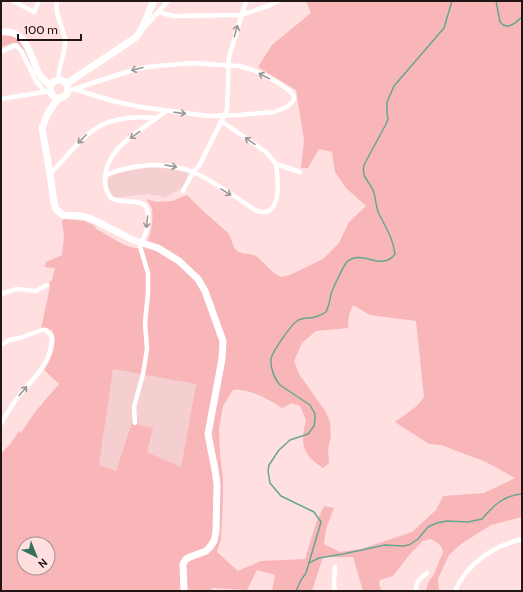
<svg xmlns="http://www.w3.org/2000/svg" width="523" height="592" font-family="Cabin,sans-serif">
<rect width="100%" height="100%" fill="#ffdfdf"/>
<!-- built -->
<g fill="#f5cecf">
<polygon points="150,167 171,169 188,173 189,176 182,188 165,198 161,196 147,194 116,198 112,195 108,187 108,180 110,177 115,174"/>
<polygon points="113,369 196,383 181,467 147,452 139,425 132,422 116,471 98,465"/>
</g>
<!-- green -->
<g fill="#f9b6b9" fill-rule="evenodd">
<path d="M306 1H522V517L491 525 461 544 449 555 438 579 439 591H426L428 583 434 574 443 552C442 544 436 542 430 539L423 541 411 553 393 576 380 580 379 583 381 591H363L353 557H323L312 591H272L275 575 257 570 247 590 212 588 211 591H1V454L11 443 19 431 21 433 35 412 59 384 44 370C51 359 59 344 52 330L41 328 50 287 49 282 52 280 55 268 45 267 46 262 62 255 64 236 62 221 64 219 85 221 95 226 96 229C109 235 121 246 135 248 151 250 154 219 152 209 151 205 148 202 146 199L157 202 172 201 187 195 201 209 228 233C232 238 232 246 236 250 241 255 248 253 254 255 262 259 270 272 281 277L290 275 323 259 339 243 349 222 366 206 346 188 335 172 332 152 319 149 308 168H301L304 140 296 90 258 67 272 45 311 13ZM353 305 370 315 416 321 424 397 417 406 395 422 429 444 441 445 462 453 486 462 515 478 484 493 443 496 436 510 412 532 361 549 340 552 324 544 326 529 334 508 324 506 316 523 305 559 261 561 238 571 217 552 221 539 223 499V479L220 454 219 429 223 406 233 390C249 388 268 399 282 408L292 403 300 406 306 420C300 443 302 455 323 468L329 463 328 449 331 436 330 422 326 412 299 374 294 361 302 343 316 331 348 328 349 315ZM113 369 196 384 181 467 147 452 153 428 139 425 137 420 132 422 116 471 99 465ZM24 544H48V568H24Z"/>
<polygon points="10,29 18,32 42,73 37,79 24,50 18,44 13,43 1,47 1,30"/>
</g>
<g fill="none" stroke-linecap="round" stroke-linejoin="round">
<!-- stream -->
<g stroke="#64a791" stroke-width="1.5">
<path d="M496 1 500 22C508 31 515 23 522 17"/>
<path d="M309 563 319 558 343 554 385 545 403 546 409 545 418 539 428 527 437 523 447 521 468 522 482 519C493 506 504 495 522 494"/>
<path d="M296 591 301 580 306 573 321 522 314 512 281 496 270 483 268 471 269 465 279 450 290 440 308 434 314 426 315 421V414L310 405 280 385C275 380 270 367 271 359 272 352 291 325 297 321 303 317 309 319 315 317 319 316 323 314 326 312 329 306 330 300 331 294 333 288 343 267 346 263 361 247 381 273 395 254 393 238 386 228 379 214 376 208 376 200 374 193 371 182 361 179 364 165L386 124 388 119 387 113V102L394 86 444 28 452 1"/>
</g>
<!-- street -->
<g stroke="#fff" stroke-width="4.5">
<polyline points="13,1 34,12 39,1"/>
<path d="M57 1C54 15 64 27 65 40 66 54 57 67 59 80"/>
<polyline points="158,12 173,16 241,15 268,6 278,1"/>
<polyline points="143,29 168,1"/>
<polyline points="1,52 16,45 22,52 36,81 45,92"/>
<polyline points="69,90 74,89 113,101 141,107 208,116 239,115 274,112 287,107 291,103 294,99 294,96 290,91 277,82 253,70 239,66 191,63 147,67 133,70 74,89"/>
<polyline points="1,99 50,91"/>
<polyline points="221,121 266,152 276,164 300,172"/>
<path d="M50 174C88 134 96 113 157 118"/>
<path d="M105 175C133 164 165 161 193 172 214 181 238 199 257 211 283 219 278 178 276 164"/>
<polyline points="183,191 193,172 199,166 227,110 229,57 246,1"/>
<polyline points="1,294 17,289 36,291 47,285"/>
<path d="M1 345 9 340 20 338 42 330H46L52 337C51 366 34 376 18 397 11 406 6 415 1 424"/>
<path d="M135 423 134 407 143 374 147 349 145 323 148 293V273L139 243C145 239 147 230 148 223 151 191 127 207 111 198 107 193 105 187 105 181 104 147 143 130 166 111"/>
<polyline points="335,567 334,584 335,591"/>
<path d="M416 591C416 581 419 579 427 573"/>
<path d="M455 591C467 563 494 546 522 539"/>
</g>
<!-- secondary -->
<g stroke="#fff" stroke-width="7">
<path d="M1 32C27 29 29 54 38 72 41 78 45 82 51 85"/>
<circle cx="59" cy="89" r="9"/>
<path d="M66 84 135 38C145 28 147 13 154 1"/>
<polyline points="58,98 47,115 42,128 50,174 54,203 56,209 63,215 82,216 92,219 133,240 158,248 179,261 198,279 205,291 223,341 222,359 208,434 215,470 217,484 216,532 214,541 210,547 206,551 190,557 186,559 183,564 184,591"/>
</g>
</g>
<!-- one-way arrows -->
<defs><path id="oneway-shaft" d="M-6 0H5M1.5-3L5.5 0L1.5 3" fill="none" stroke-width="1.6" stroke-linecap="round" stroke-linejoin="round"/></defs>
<g stroke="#9c9696">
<use href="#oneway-shaft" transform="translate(236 31) rotate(-74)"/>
<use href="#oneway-shaft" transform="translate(137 69) rotate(166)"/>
<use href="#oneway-shaft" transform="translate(264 76) rotate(-153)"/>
<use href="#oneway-shaft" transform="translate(180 113) rotate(7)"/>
<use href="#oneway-shaft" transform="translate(135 135) rotate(144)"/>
<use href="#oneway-shaft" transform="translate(82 139) rotate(134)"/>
<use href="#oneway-shaft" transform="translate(250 141) rotate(-145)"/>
<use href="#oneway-shaft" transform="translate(171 166) rotate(10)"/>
<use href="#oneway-shaft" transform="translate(226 192) rotate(32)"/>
<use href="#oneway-shaft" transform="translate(147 222) rotate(96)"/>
<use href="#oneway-shaft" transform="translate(23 391) rotate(-50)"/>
</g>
<!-- border -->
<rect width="523" height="592" fill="none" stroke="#221515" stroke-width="4"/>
<!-- north arrow -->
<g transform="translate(36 556) rotate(137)"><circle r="19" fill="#ffdfdf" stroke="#a78e8e"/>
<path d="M0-3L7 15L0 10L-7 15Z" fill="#32715e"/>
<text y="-6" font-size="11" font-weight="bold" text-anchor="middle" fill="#221515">N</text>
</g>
<!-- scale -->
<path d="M18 34v6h63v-6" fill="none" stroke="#221515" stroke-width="2"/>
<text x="24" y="34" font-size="12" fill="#221515" stroke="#ffdfdf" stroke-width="3" paint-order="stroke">100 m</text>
</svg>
